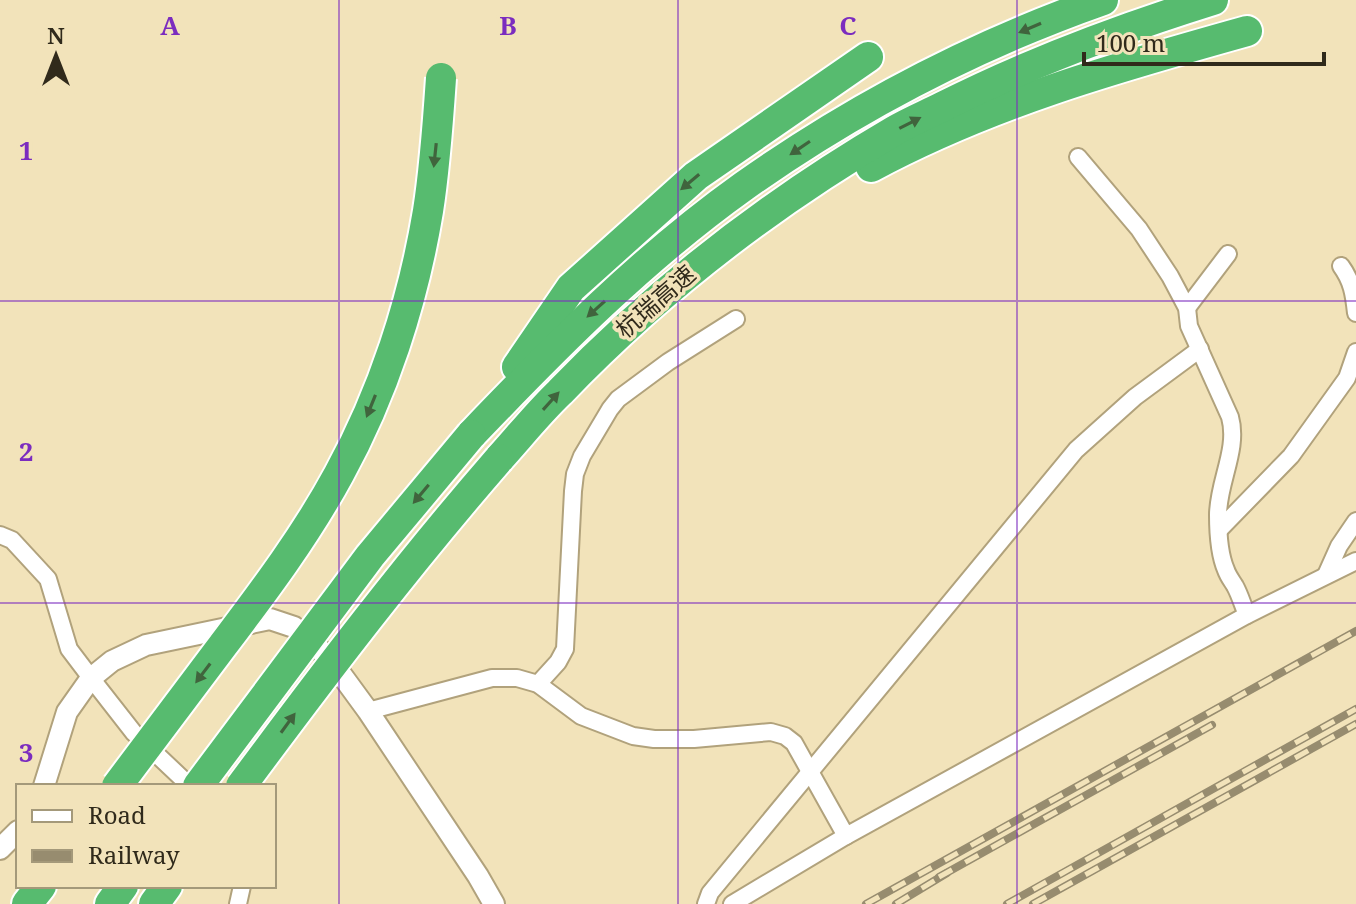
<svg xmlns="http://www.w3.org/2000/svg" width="1356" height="904" font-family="'Noto Serif','Noto Sans SC',serif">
<rect width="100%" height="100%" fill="#f2e3ba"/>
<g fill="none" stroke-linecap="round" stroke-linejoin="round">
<defs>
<g id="minor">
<path d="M1078 157 1139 229 1170 276 1187 308 1189 326 1230 417C1239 449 1218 482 1218 515 1218 532 1219 554 1226 570 1228 576 1232 581 1235 586 1240 595 1243 606 1247 615"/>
<path d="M1341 266C1352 281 1354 294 1356 313"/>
<polyline points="1187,308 1228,254"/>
<polyline points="1220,529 1291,456 1347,378 1356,352"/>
<polyline points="0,535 12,540 48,579 69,649 91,678 134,733 190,786"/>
<polyline points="1326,575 1339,546 1356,521"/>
<polyline points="538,684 558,662 565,649 573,491 575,474 582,456 610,409 618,399 668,362 736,319"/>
<polyline points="368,711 492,678 517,678 538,684 581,716 633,736 654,739 694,739 771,732 785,736 794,743 846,836"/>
<polyline points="238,904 242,886"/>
<polyline points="706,904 710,893 1076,450 1135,397 1200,349"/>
<polyline points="732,904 846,836 1247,615 1356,561"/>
</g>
<g id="tertiary">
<polyline points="44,786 67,712 91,678 112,661 146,645 270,619 294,627 315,644 338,670 368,711 478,876 494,904"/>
<polyline points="0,849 18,831"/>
</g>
<g id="motorway">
<path d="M871 167C990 103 1118 67 1247 31"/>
<polyline points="517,367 571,288 696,176 868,57"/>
<path d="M471 435C556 346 643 258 744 186 854 108 975 45 1103 0"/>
<path d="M499 459C519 437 538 413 560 392 658 290 771 203 894 131 909 122 926 115 942 107 1029 63 1120 29 1213 0"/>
<polyline points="27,904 41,886"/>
<polyline points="110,904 123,886"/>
<polyline points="154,904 167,886"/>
</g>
</defs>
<!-- minor casing -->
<use href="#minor" stroke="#b1a27c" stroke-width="20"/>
<!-- tertiary casing -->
<use href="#tertiary" stroke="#b1a27c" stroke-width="24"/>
<!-- motorway casing -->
<use href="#motorway" stroke="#fff" stroke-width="34"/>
<!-- minor -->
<use href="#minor" stroke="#fff" stroke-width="16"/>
<!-- tertiary -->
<use href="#tertiary" stroke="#fff" stroke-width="20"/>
<!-- motorway -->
<use href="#motorway" stroke="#57bb6f" stroke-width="30"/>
<defs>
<g id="rail">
<polyline points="939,877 1212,725"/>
<polyline points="866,904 1356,631"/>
<polyline points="896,904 947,873"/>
<polyline points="1007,904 1356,709"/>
<polyline points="1033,904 1356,724"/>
</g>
</defs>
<!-- rail casing -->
<use href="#rail" stroke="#978c6f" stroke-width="8"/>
<!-- rail -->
<use href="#rail" stroke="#f2e3ba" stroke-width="5" stroke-dasharray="15" stroke-linecap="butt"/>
<defs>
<g id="motorway-bridge">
<path d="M117 786C152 739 188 692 223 645 264 591 306 535 339 474 383 394 413 302 428 211 435 167 438 122 441 78"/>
<polyline points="198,786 370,556 471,435"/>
<path d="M241 786C324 674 407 565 499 459"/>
</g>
</defs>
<!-- motorway-bridge casing -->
<use href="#motorway-bridge" stroke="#fff" stroke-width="34" stroke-linecap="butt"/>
<!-- motorway-bridge -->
<use href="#motorway-bridge" stroke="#57bb6f" stroke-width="30"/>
</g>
<!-- one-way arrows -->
<defs><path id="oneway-solid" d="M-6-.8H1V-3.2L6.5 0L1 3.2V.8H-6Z" transform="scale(2)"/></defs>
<g fill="#40643d">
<use href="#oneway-solid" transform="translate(1030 28) rotate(157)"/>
<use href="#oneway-solid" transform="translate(910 123) rotate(-27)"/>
<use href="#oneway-solid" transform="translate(800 148) rotate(146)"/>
<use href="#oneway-solid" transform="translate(435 155) rotate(96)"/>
<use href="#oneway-solid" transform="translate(690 182) rotate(140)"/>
<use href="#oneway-solid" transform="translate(596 309) rotate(138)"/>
<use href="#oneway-solid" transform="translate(551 401) rotate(-48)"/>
<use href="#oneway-solid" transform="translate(371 406) rotate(112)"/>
<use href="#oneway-solid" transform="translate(421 494) rotate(130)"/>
<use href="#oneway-solid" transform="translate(203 673) rotate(127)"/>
<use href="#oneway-solid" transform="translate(288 723) rotate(-54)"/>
</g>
<!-- grid -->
<path fill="none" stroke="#7b2cbf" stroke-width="2" stroke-opacity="0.55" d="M339 0V904M678 0V904M1017 0V904M0 301H1356M0 603H1356"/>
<g text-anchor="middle" stroke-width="7" stroke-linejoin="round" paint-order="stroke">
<!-- street labels -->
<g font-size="24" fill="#302a1b" stroke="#f2e3ba">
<text transform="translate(656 302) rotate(-41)" y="8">杭瑞高速</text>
</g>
</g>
<g font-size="26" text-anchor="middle" font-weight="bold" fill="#7b2cbf" stroke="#f2e3ba" stroke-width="7" stroke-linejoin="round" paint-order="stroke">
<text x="170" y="35">A</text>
<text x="508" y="35">B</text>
<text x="848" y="35">C</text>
<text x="26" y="160">1</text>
<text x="26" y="461">2</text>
<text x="26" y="762">3</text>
</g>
<!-- legend -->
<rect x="16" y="784" width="260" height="104" fill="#f2e3ba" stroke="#a4997a" stroke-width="2"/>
<rect x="32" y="810" width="40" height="12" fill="#ffffff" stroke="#a4997a" stroke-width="2"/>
<text x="88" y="824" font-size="24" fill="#302a1b">Road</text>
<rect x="32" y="850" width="40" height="12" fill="#978c6f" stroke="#a4997a" stroke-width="2"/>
<text x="88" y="864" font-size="24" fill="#302a1b">Railway</text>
<!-- north arrow -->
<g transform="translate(56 56)" stroke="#f2e3ba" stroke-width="6" paint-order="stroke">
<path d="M0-6L14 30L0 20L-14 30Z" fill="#302a1b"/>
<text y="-12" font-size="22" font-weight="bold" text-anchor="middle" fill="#302a1b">N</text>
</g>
<!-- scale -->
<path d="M1084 52v12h240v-12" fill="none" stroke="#302a1b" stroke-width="4"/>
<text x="1096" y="52" font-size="24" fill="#302a1b" stroke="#f2e3ba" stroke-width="6" paint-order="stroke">100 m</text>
</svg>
